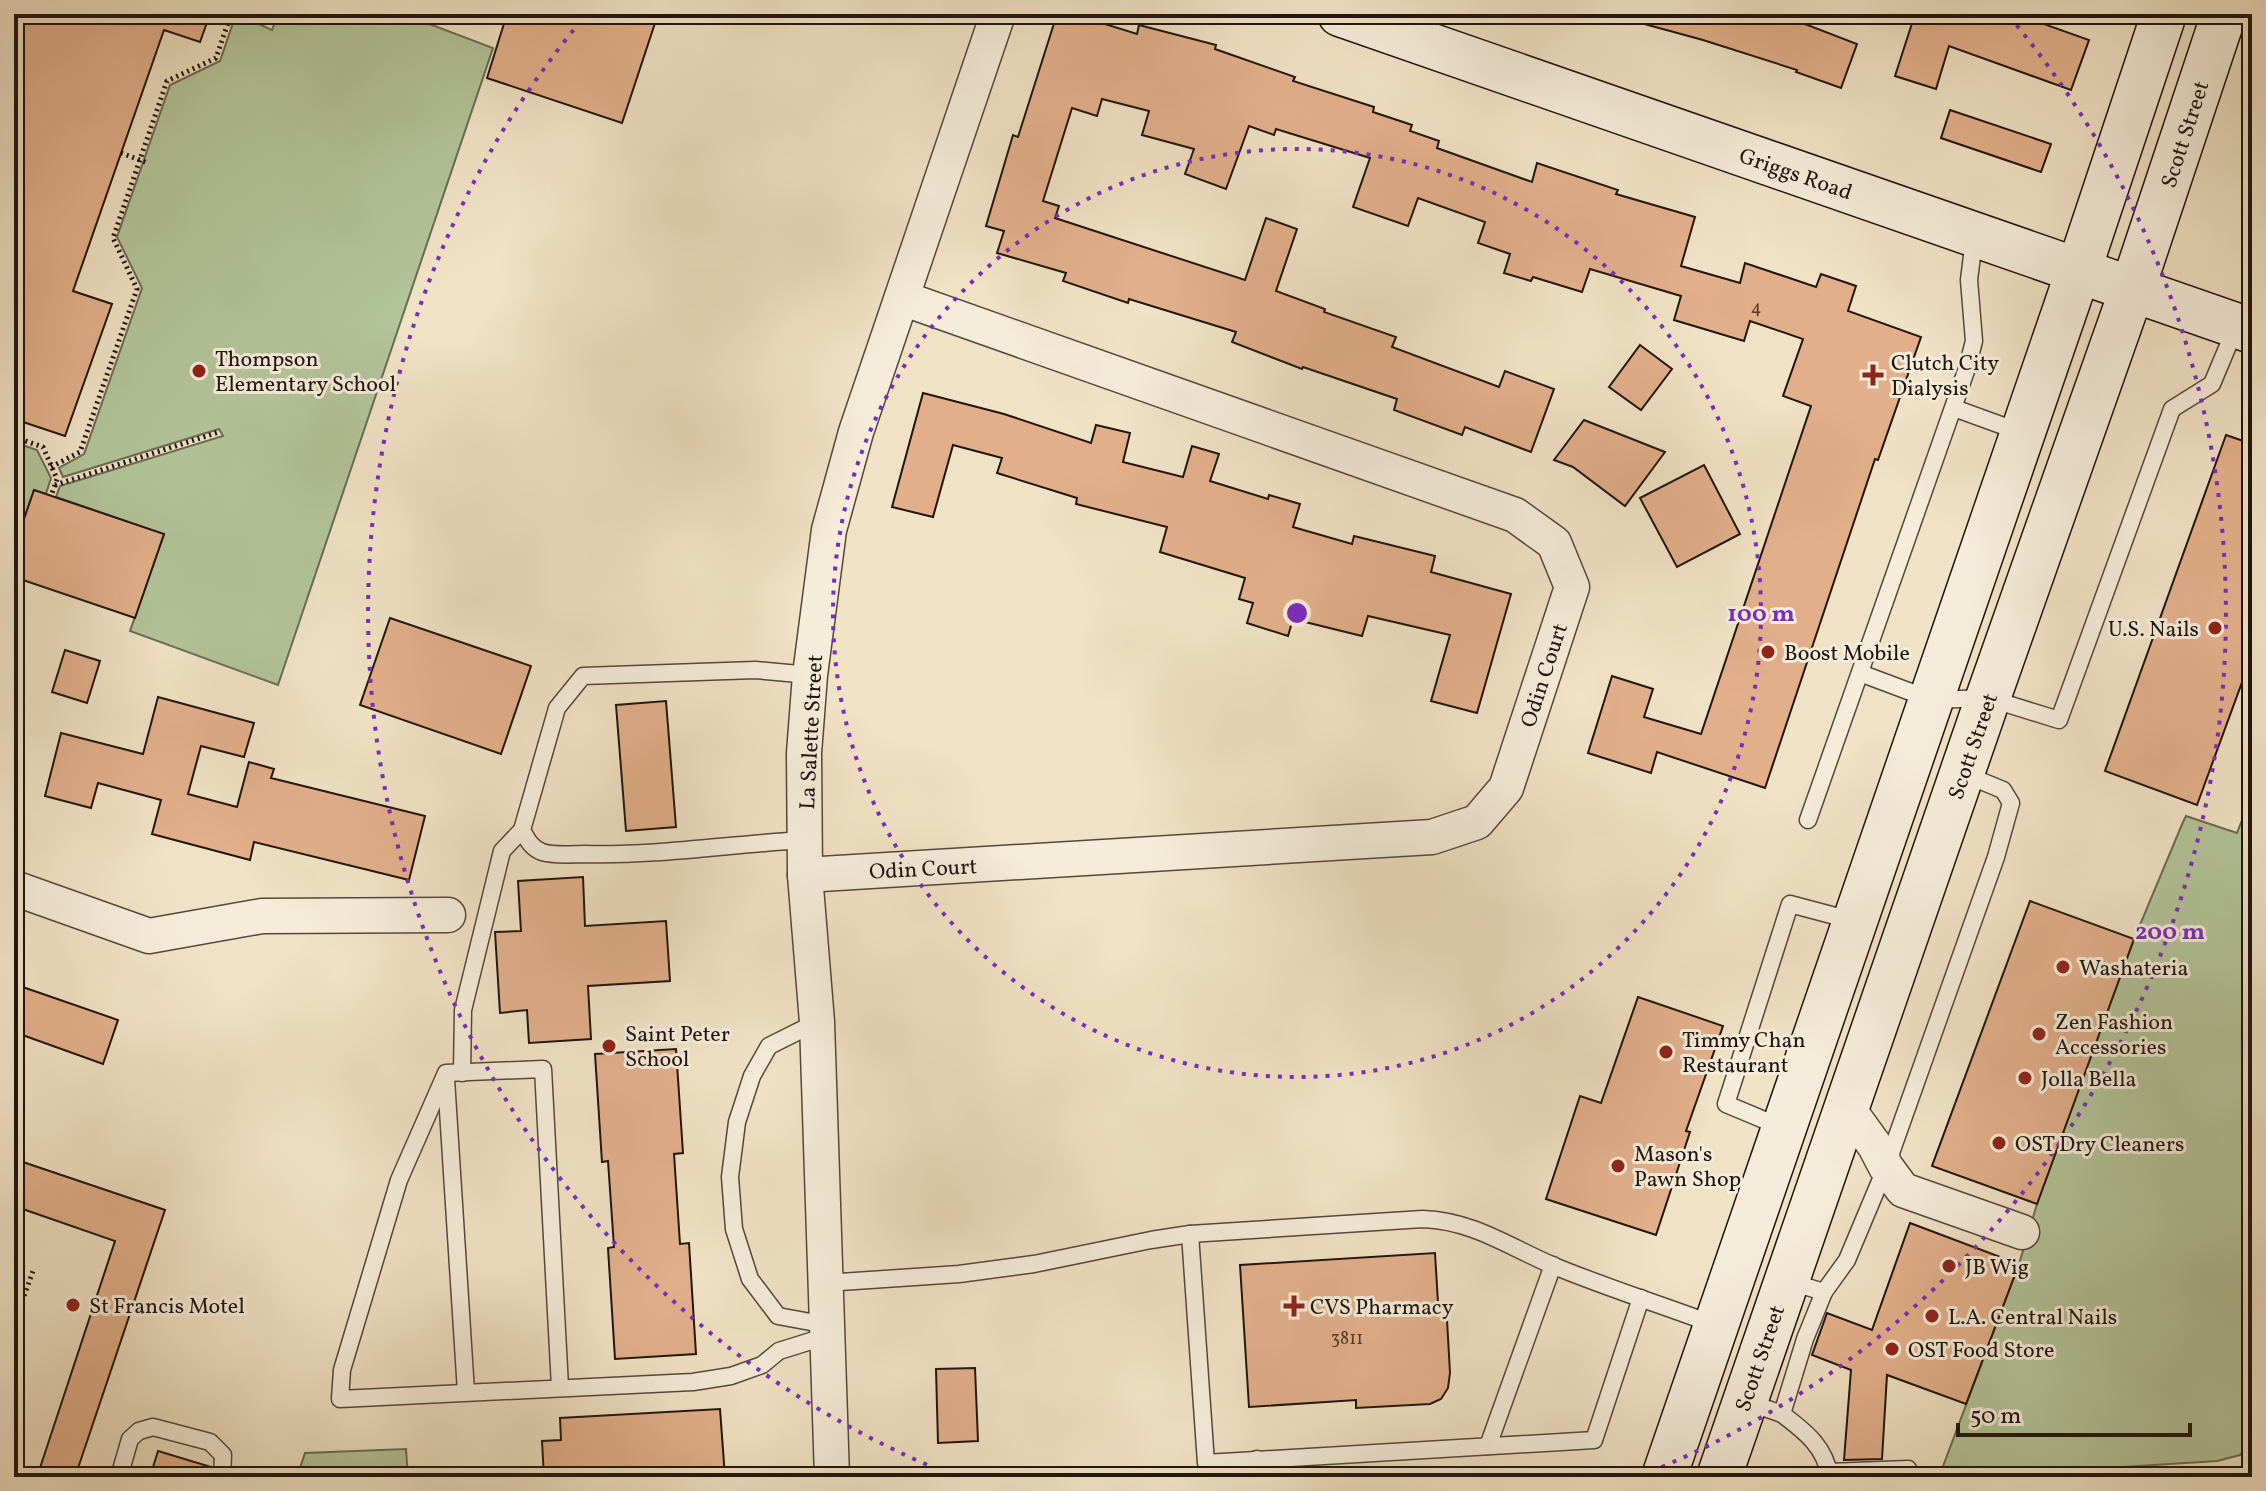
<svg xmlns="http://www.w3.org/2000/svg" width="2266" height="1491" font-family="Vollkorn,serif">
<rect width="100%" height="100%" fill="#f0e2c5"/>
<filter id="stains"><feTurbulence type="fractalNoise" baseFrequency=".0025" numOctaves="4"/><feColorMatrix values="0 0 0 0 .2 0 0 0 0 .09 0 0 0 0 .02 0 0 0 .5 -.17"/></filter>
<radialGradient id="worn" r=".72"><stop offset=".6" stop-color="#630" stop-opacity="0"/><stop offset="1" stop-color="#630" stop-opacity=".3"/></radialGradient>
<!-- green -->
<g fill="#b3c49a" stroke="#6a6c54" stroke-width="2">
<polygon points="236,14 264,14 263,18 256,16 254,22 272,30 275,22 269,20 271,14 403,14 493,48 278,685 130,631 164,534 56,497 60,486 223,436 219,429 63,477 59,468 84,454 142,288 117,237 170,85 220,61"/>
<polygon points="14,442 37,450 51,478 46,494 34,490 14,548"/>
<polygon points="2252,794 2252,1443 2240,1455 2217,1461 1967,1477 1939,1477 2019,1264 2037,1204 2134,939 2183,822 2186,816 2237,833"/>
<polygon points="406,1449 408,1477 297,1477 305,1453"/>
</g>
<!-- building -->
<g fill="#e2af8a" stroke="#20150f" stroke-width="2">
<polygon points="14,14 210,14 200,42 164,30 73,291 112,304 65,436 14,419"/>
<polygon points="507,14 658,14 622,123 487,78"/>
<polygon points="1057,14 1073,14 1137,34 1139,25 1216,45 1215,49 1295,77 1293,81 1374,107 1373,112 1412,125 1410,131 1439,141 1437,148 1532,182 1537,163 1618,190 1616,194 1695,217 1681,266 1740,283 1745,263 1816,287 1821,274 1856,286 1848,311 1921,337 1878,460 1875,459 1765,788 1657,752 1651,773 1588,753 1612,676 1653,689 1644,717 1701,734 1811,406 1783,396 1803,339 1750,321 1744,341 1674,320 1681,296 1590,269 1582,292 1533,277 1531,281 1504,273 1510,254 1478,243 1485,222 1418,198 1408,226 1353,207 1370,158 1276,129 1274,135 1249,126 1226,189 1185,174 1194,149 1142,135 1149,111 1102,99 1097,116 1072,108 1043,201 1059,206 1055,218 1245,280 1266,218 1297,229 1276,291 1325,309 1324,312 1396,337 1392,347 1499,387 1505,371 1554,389 1531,452 1465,427 1462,435 1394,410 1397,399 1303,367 1302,369 1232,342 1236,332 1129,299 1128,303 1063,281 1066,273 997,253 1004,231 986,226 1013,135 1018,137"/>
<polygon points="1638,14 1779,14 1857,44 1841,88 1796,72 1797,70 1703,40 1637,22"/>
<polygon points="1915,14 2016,14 2089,40 2071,90 1949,46 1936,89 1895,76"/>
<polygon points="1950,110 2051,144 2041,172 1941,138"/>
<polygon points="1640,345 1672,369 1641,410 1609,387"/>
<polygon points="923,393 1004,414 1091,443 1096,425 1130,433 1123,462 1183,477 1192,446 1219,454 1210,481 1268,499 1269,495 1300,504 1293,527 1352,544 1354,536 1435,556 1431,572 1511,594 1477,713 1431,701 1450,635 1368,616 1362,636 1293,619 1288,636 1247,623 1253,603 1239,599 1245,578 1160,552 1167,527 1076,504 1077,498 997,473 1002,458 953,445 933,517 892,507"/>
<polygon points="1584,420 1665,452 1625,506 1573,467 1554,460"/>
<polygon points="2226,435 2252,444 2252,655 2197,805 2105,771"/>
<polygon points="1704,465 1740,534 1677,567 1640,498"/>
<polygon points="34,490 164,534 135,618 14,577 14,548"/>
<polygon points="390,618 531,666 501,754 360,705"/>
<polygon points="65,650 100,661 87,703 52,692"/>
<polygon points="158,697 254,723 244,757 201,746 188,794 237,807 249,762 274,769 271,778 425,816 409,880 254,842 250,860 152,834 161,800 98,783 91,808 45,796 61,733 143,754"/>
<polygon points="666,701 676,827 626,831 616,705"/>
<polygon points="583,877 585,926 666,921 670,981 588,986 591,1039 529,1043 527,1010 500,1013 495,932 521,931 518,881"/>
<polygon points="2030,901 2134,939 2037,1204 1932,1166"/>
<polygon points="14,984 118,1020 103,1064 14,1032"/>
<polygon points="1638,997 1723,1026 1686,1131 1690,1132 1656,1235 1546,1199 1580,1096 1601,1103"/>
<polygon points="676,1049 683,1153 674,1154 680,1244 689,1243 696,1354 615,1359 608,1248 614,1247 608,1161 602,1162 595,1054"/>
<polygon points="14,1159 165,1210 75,1477 37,1477 115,1241 14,1206"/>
<polygon points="1910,1223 2019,1264 1966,1404 1887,1375 1882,1459 1844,1460 1851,1370 1812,1355 1827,1313 1872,1330"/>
<polygon points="1435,1253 1438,1303 1446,1302 1450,1373 1448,1388 1441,1399 1430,1404 1356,1408 1356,1400 1249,1407 1240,1265"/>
<polygon points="975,1368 978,1441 938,1443 936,1369"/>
<polygon points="720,1409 725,1477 544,1477 542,1441 561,1440 560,1418"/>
<polygon points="158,1451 211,1467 211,1477 150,1477"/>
</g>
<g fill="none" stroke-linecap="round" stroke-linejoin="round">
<defs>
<g id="lane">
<polyline points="1954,408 2020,432"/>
<polyline points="1860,673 1932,700 1988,698 2059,720 2172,409 2212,384 2235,329"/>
<polyline points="1808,820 1967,368 1974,341 1969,280 1972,256 1978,239"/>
<path d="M805 840C731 844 658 856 585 854 572 854 554 856 542 852 531 848 527 839 522 830L557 708 583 676 755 670 810 675"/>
<polyline points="817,1022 769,1046 752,1076 737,1122 730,1177 734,1229 750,1279 778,1316 827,1325"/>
<polyline points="462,1073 463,1010 502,851 522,830"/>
<polyline points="446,1079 466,1392"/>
<polyline points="1781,1127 1726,1104 1790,904 1854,921"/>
<polyline points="1190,1234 1206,1463 1594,1440 1641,1298"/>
<polyline points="1787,1281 1824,1292 1847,1260 1886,1167 1996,857 2011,803 2003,790 1964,774"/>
<path d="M825 1283 959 1274 1034 1264 1151 1240 1190 1234 1423 1219C1474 1221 1509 1247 1554 1266 1607 1288 1662 1305 1715 1325"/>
<polyline points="560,1387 543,1069 446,1073 399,1180 342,1370 340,1399 693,1382 731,1376 762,1365 779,1351 827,1336"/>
<polyline points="1747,1402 1782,1414 1805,1339 1824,1292"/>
<path d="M1782 1414C1806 1432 1825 1447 1830 1477"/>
<polyline points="1488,1446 1553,1265"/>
<polyline points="1257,1459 1259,1477"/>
<polyline points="1829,1472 1908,1469 1912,1477"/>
<polyline points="119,1477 130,1439 139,1431 153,1427 210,1442 223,1455 222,1477"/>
</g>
<g id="street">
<polyline points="805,875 1432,837 1477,822 1506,788 1572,587 1554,543 1515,515 902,298"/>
<polyline points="14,888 149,936 262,916 448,915"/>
<polyline points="1846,1106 1875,1146 1886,1167 1903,1190 2022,1232"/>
<polyline points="832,1477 817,1022 805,875 804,753 810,675 829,530 856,432 998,14"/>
</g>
<g id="secondary">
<polyline points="1340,14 2252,331"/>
<polyline points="1664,1477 2078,272 2164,14"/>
<polyline points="1719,1477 1988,698 2132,290 2224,14"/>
</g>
</defs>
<!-- lane casing -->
<use href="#lane" stroke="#54483c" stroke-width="19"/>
<!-- street casing -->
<use href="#street" stroke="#54483c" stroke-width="37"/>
<!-- secondary casing -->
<use href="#secondary" stroke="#20150f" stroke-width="47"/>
<!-- path -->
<g stroke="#20150f" stroke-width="5" stroke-dasharray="2 4" stroke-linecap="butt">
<polyline points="264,23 267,14"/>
<polyline points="121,153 148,163"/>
<polyline points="14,437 43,447 57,479 51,496"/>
<polyline points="51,467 80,452 137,289 113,238 167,81 216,58 231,14"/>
<polyline points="55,485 219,432"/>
<polyline points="14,1324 33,1271"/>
</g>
<!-- lane -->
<use href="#lane" stroke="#f5ecd9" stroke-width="16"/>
<!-- street -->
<use href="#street" stroke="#f5ecd9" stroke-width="34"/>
<!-- secondary -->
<use href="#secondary" stroke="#f5ecd9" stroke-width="44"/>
</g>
<!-- distance rings -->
<g fill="none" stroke="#7b2cbf" stroke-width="4" stroke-dasharray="4 8">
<circle cx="1297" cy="613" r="464"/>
<path d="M949 1474A929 929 0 0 1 585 16M2009 16A929 929 0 0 1 1645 1474"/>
</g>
<!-- markers -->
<g fill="#8f2418" stroke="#f5ecd9" stroke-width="3">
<circle cx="199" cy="371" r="8"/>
<path d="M1869 363h8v8h8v8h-8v8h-8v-8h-8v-8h8z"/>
<circle cx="2215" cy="628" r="8"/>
<circle cx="1768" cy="652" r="8"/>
<circle cx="2063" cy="967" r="8"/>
<circle cx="2039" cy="1034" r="8"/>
<circle cx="609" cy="1046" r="8"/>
<circle cx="1666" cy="1052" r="8"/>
<circle cx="2025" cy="1078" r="8"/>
<circle cx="1999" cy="1143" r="8"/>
<circle cx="1618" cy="1166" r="8"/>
<circle cx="1949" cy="1266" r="8"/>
<circle cx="73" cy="1305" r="8"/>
<path d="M1290 1294h8v8h8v8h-8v8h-8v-8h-8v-8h8z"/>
<circle cx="1932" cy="1316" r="8"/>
<circle cx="1892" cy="1349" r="8"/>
</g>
<g text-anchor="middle" stroke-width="6" stroke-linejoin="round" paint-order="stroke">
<!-- number labels -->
<g font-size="18" fill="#503c2e">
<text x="1756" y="313">4</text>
<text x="1347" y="1344">3811</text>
</g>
<!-- street labels -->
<g font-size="22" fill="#20150f" stroke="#f5ecd9">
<text transform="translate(2184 134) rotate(-72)" y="8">Scott Street</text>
<text transform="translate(1796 173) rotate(19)" y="8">Griggs Road</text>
<text transform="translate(1543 675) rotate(-72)" y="8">Odin Court</text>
<text transform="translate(810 732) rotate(-87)" y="8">La Salette Street</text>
<text transform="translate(1972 746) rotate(-71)" y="8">Scott Street</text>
<text transform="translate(923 868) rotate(-3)" y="8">Odin Court</text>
<text transform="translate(1759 1358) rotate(-71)" y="8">Scott Street</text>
</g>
<!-- poi labels -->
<g font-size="22" fill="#20150f" stroke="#f5ecd9" text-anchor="start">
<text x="215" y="366">Thompson<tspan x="215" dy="25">Elementary School</tspan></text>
<text x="1891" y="370">Clutch City<tspan x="1891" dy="25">Dialysis</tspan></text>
<text x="2199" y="636" text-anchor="end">U.S. Nails</text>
<text x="1784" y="660">Boost Mobile</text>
<text x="2079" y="975">Washateria</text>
<text x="2055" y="1029">Zen Fashion<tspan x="2055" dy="25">Accessories</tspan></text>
<text x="625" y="1041">Saint Peter<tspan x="625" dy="25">School</tspan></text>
<text x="1682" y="1047">Timmy Chan<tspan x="1682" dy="25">Restaurant</tspan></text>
<text x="2041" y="1086">Jolla Bella</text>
<text x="2015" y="1151">OST Dry Cleaners</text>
<text x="1634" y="1161">Mason's<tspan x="1634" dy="25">Pawn Shop</tspan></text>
<text x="1965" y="1274">JB Wig</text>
<text x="89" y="1313">St Francis Motel</text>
<text x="1310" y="1314">CVS Pharmacy</text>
<text x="1948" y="1324">L.A. Central Nails</text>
<text x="1908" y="1357">OST Food Store</text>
</g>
</g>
<circle cx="1297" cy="613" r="12" fill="#7b2cbf" stroke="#f5ecd9" stroke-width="4"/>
<g font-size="24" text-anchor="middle" font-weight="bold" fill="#7b2cbf" stroke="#f5ecd9" stroke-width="6" stroke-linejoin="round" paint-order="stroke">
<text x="1761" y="621">100 m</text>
<text x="2170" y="939">200 m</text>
</g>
<!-- margin -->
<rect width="2266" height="1491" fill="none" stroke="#f0e2c5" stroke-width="48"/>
<rect x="16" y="16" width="2234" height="1459" fill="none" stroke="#20150f" stroke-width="4"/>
<rect x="24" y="24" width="2218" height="1443" fill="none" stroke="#20150f" stroke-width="2"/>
<!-- scale -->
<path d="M1958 1423v12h232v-12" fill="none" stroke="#20150f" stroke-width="4"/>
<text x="1970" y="1423" font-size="24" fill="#20150f" stroke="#f5ecd9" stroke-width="6" paint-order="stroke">50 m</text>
<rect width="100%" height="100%" filter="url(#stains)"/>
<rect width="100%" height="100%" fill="url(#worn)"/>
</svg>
